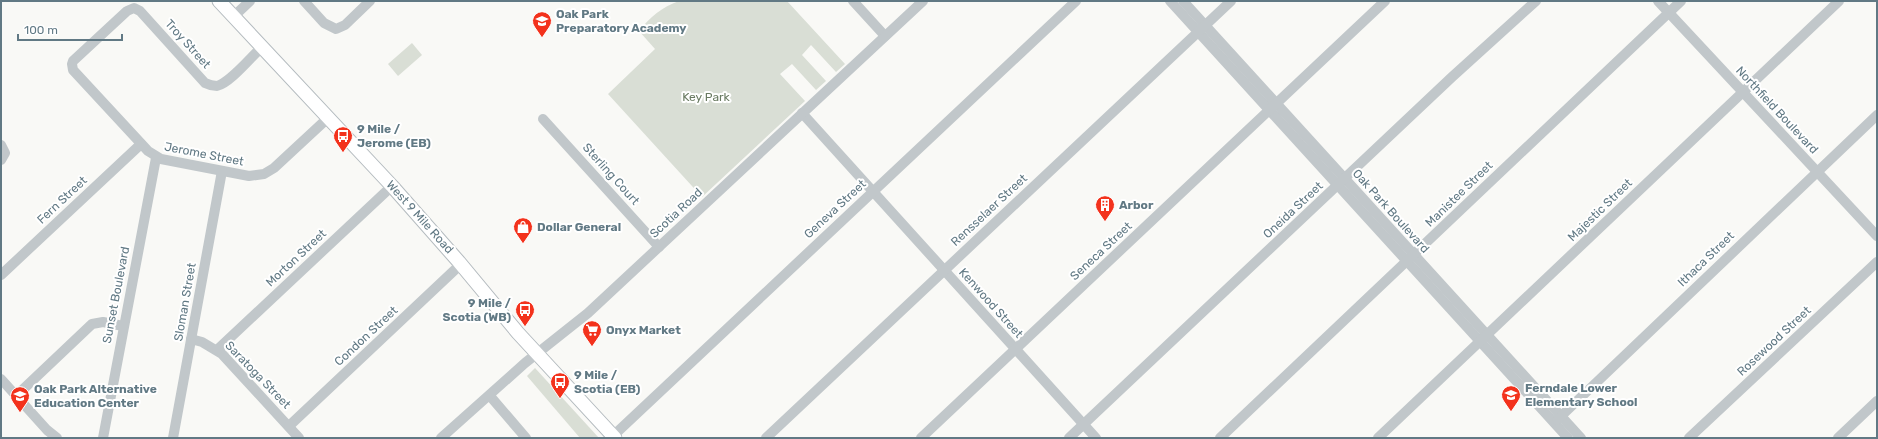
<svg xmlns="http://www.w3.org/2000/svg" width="1878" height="439" font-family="Rubik,sans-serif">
<rect width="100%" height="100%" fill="#f9f9f6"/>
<!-- green -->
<g fill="#d9ded5">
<path d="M679 1H787L845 64 836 72 811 45 802 55 826 81 816 90 792 64 780 74 805 101 702 197 608 94 655 49 639 31C650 17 662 7 679 1Z"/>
<polygon points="412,43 422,55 398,76 388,64"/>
<polygon points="535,368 599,438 580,438 527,376"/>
</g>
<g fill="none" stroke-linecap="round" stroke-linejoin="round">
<defs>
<polyline id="major" points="219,1 392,186 459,262 518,333 615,438"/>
</defs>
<!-- major casing -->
<use href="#major" stroke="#b4bbbf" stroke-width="15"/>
<!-- minor -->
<g stroke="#c1c7ca" stroke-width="10">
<polyline points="304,1 324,23 336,29 345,25 370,1"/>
<polyline points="853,1 885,36"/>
<polyline points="1170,1 1568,438"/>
<polyline points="1183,1 1581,438"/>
<polyline points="1658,1 1877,236"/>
<polyline points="233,17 250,1"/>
<path d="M261 48C251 57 230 83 217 86 213 86 209 85 205 83L140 11 134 8 127 11 73 61 72 64 73 70 148 151 161 159 249 176 264 174 274 168 329 117"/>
<polyline points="802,113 1096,438"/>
<polyline points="543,119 659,247"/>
<polyline points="1,145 5,153 1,160"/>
<polyline points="1,275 141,144"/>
<polyline points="191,339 202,342 222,354 299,438"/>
<polyline points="217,350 392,186"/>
<polyline points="1,379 47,430 57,438"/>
<polyline points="16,396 92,324 103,322 123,326"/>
<polyline points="490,396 526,438"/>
<polyline points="1557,420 1877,115"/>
<polyline points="289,426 461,264"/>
<polyline points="613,436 1076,1"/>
<polyline points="103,438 156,158"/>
<polyline points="173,438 222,171"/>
<polyline points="441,438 525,363 588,313 923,1"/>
<polyline points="766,438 1231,1"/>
<polyline points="921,438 1385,1"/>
<polyline points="1069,438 1452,77 1536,1"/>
<polyline points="1220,438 1681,1"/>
<polyline points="1378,438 1839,1"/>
<polyline points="1689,438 1877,262"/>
<polyline points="1838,438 1877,401"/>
</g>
<!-- major -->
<use href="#major" stroke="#fff" stroke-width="13"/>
</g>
<!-- icons -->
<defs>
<symbol id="school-pin" viewBox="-11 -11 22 30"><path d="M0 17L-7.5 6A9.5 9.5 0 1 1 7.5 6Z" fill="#f3321c" stroke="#fff"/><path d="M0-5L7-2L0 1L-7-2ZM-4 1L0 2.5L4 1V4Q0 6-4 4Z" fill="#fff"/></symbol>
<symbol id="bus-pin" viewBox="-11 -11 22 30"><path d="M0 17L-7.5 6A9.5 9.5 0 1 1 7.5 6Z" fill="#f3321c" stroke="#fff"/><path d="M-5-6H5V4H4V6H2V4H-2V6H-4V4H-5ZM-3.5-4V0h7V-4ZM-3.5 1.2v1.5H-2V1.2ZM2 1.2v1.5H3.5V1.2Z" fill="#fff"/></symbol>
<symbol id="building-pin" viewBox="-11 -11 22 30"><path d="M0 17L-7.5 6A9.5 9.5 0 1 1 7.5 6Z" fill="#f3321c" stroke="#fff"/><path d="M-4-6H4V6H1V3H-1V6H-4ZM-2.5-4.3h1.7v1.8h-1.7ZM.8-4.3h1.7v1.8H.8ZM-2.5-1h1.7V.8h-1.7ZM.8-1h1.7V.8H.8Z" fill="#fff"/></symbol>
<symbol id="shop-pin" viewBox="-11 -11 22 30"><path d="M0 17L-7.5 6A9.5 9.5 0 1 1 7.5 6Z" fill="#f3321c" stroke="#fff"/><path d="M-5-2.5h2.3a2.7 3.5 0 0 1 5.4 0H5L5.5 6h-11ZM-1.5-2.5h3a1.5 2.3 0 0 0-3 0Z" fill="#fff"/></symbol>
<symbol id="supermarket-pin" viewBox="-11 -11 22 30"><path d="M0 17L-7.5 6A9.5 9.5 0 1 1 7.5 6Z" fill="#f3321c" stroke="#fff"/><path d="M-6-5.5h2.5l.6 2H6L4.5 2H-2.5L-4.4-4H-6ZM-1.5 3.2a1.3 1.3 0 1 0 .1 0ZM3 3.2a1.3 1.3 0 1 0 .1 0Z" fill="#fff"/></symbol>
</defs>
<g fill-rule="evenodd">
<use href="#school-pin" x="531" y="10" width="22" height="30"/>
<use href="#bus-pin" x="332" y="125" width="22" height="30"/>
<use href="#building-pin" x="1094" y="194" width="22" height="30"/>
<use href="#shop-pin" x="512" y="216" width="22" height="30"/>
<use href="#bus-pin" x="514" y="299" width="22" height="30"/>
<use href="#supermarket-pin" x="581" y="319" width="22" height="30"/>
<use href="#bus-pin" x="549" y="371" width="22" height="30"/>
<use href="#school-pin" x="1500" y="384" width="22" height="30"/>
<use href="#school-pin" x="9" y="385" width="22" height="30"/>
</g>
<g text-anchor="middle" stroke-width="4" stroke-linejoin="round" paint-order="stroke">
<!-- poi labels -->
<g font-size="12" font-weight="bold" fill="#617984" stroke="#fff" text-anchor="start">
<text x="556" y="18">Oak Park<tspan x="556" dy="14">Preparatory Academy</tspan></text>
<text x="357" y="133">9 Mile /<tspan x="357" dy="14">Jerome (EB)</tspan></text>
<text x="1119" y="209">Arbor</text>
<text x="537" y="231">Dollar General</text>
<text x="511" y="307" text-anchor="end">9 Mile /<tspan x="511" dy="14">Scotia (WB)</tspan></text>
<text x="606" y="334">Onyx Market</text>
<text x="574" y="379">9 Mile /<tspan x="574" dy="14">Scotia (EB)</tspan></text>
<text x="1525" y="392">Ferndale Lower<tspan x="1525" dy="14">Elementary School</tspan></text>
<text x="34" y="393">Oak Park Alternative<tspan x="34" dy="14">Education Center</tspan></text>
</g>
<!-- street labels -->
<g font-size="12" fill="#617984" stroke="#fff">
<text transform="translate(188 44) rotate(48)" y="4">Troy Street</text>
<text transform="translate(1777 110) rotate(47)" y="4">Northfield Boulevard</text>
<text transform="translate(204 154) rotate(11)" y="4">Jerome Street</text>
<text transform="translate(611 174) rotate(48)" y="4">Sterling Court</text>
<text transform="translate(1459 194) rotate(-44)" y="4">Manistee Street</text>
<text transform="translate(62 200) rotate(-43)" y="4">Fern Street</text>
<text transform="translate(835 209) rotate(-43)" y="4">Geneva Street</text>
<text transform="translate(989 210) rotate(-43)" y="4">Rensselaer Street</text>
<text transform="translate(1293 210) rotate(-43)" y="4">Oneida Street</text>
<text transform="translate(1600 210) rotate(-44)" y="4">Majestic Street</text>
<text transform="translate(1391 211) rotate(48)" y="4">Oak Park Boulevard</text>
<text transform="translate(676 213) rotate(-43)" y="4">Scotia Road</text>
<text transform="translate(420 217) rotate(48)" y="4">West 9 Mile Road</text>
<text transform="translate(1101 251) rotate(-43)" y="4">Seneca Street</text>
<text transform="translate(296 258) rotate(-43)" y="4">Morton Street</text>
<text transform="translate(1706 259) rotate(-44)" y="4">Ithaca Street</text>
<text transform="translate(116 295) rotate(-79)" y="4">Sunset Boulevard</text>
<text transform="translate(185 302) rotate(-80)" y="4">Sloman Street</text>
<text transform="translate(991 303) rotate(48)" y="4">Kenwood Street</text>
<text transform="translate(366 336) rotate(-43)" y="4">Condon Street</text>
<text transform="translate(1774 341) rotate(-43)" y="4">Rosewood Street</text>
<text transform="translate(258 375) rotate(46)" y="4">Saratoga Street</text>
</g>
<!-- park labels -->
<g font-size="12" fill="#697a61" stroke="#fff">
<text x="706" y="101">Key Park</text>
</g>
</g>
<!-- border -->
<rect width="1878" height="439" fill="none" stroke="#617984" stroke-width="4"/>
<!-- scale -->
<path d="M18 34v6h104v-6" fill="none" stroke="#617984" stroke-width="2"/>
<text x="24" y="34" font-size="12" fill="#617984" stroke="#ffffff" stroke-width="3" paint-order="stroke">100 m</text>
</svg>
